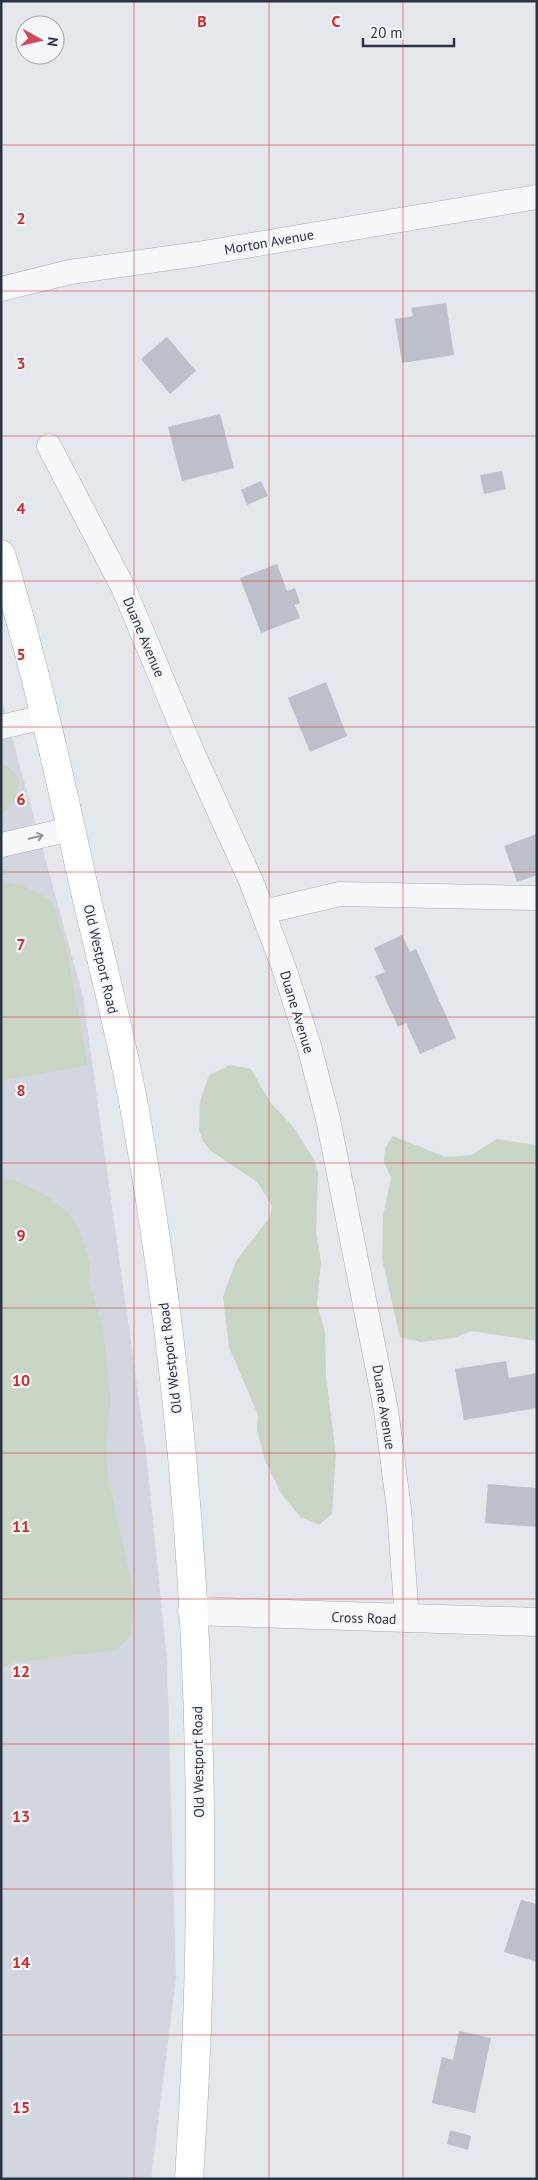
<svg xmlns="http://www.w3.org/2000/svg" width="538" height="2180" font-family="'PT Sans',sans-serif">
<rect width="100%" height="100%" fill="#e4e7ec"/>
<!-- built -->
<polygon fill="#d2d6de" points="1,697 83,997 146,1452 167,1661 176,1978 151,2179 1,2179"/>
<!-- green -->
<g fill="#c9d6c5">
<path d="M1 764C28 774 22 800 1 814Z"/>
<path d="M1 882C22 883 36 891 53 902L66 946 88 1065 1 1081Z"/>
<polygon points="230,1065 251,1069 270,1102 295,1129 314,1160 318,1172 316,1231 321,1262 317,1304 325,1332 326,1376 336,1455 332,1514 319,1525 300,1517 281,1493 265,1461 257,1429 258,1415 229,1347 223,1297 236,1261 270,1217 272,1206 257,1182 211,1151 203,1141 199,1130 200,1101 209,1075"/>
<polygon points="393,1136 446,1157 472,1155 497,1139 537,1145 537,1341 471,1331 454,1338 421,1342 400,1337 382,1259 383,1216 391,1178 384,1162 385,1148"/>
<polygon points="1,1179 16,1181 49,1197 67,1212 78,1226 90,1263 89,1282 103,1330 111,1399 106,1447 108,1477 135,1599 130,1637 116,1650 13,1663 1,1668"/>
</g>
<!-- building -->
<g fill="#bbc0ca">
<polygon points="446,303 454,355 402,363 395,319 413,316 411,308"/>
<polygon points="167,337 196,371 170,394 141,359"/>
<polygon points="220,414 234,468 182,481 168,427"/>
<polygon points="502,471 506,489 484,494 480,475"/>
<polygon points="261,481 268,496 247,505 241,490"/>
<polygon points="277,564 287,591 295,588 300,603 295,605 300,618 261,633 240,578"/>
<polygon points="326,682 347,736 310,752 288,698"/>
<polygon points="537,834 537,875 517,882 504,846"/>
<polygon points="402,935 410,952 416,949 456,1038 420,1054 406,1023 398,1027 375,976 385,972 374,948"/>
<polygon points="506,1361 509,1378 537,1373 537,1408 464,1420 455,1369"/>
<polygon points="488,1484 537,1488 537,1527 485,1523"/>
<polygon points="521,1900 537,1904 537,1962 504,1952"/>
<polygon points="459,2031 491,2038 475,2113 432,2103 442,2057 453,2060"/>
<polygon points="450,2130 471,2136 468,2150 447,2144"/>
</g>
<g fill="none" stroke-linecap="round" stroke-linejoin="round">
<defs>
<g id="minor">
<polyline points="1,289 70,272 198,254 537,197"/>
<polyline points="49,446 124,589 194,756 251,881 284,968 309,1046 328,1119 386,1410 399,1509 407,1620"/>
<polyline points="1,727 44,717"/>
<polyline points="1,845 71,829"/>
<polyline points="263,912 340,894 537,898"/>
</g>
<polyline id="tertiary" points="192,1611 537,1622"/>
<path id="secondary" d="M1 554C34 662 59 773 83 883 101 960 122 1038 136 1117 199 1466 213 1825 189 2179"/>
</defs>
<!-- minor casing -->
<use href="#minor" stroke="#a9aeb7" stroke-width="25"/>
<!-- tertiary casing -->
<use href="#tertiary" stroke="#a9aeb7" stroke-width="29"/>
<!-- secondary casing -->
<use href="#secondary" stroke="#a9aeb7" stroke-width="29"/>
<!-- minor -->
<use href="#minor" stroke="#f7f8fa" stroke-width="24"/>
<!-- tertiary -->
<use href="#tertiary" stroke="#f7f8fa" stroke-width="28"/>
<!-- secondary -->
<use href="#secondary" stroke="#fff" stroke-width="28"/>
</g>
<!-- one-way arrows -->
<defs><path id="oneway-shaft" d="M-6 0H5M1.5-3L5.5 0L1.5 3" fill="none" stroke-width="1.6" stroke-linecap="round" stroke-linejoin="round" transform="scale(1.25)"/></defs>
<use stroke="#9196a0" href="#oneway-shaft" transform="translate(36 837) rotate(-13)"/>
<!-- grid -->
<path fill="none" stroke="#d62828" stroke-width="1" stroke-opacity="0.55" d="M134 1V2179M269 1V2179M403 1V2179M1 145H537M1 291H537M1 436H537M1 581H537M1 727H537M1 872H537M1 1017H537M1 1163H537M1 1308H537M1 1453H537M1 1599H537M1 1744H537M1 1889H537M1 2035H537"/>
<g text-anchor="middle" stroke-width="4.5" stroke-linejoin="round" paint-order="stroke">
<!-- street labels -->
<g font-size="14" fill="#2b3445" stroke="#f4f6f9">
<text transform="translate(269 242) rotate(-10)" y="5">Morton Avenue</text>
<text transform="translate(144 637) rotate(67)" y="5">Duane Avenue</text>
<text transform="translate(101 959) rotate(77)" y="5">Old Westport Road</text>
<text transform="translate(297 1012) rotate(73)" y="5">Duane Avenue</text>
<text transform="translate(170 1358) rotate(-97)" y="5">Old Westport Road</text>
<text transform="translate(384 1407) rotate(81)" y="5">Duane Avenue</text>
<text transform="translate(364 1618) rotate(2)" y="5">Cross Road</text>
<text transform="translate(198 1762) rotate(-91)" y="5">Old Westport Road</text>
</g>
</g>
<g font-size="16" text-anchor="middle" font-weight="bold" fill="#d62828" stroke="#f4f6f9" stroke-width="4.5" stroke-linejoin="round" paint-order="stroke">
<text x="202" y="27">B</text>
<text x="336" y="27">C</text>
<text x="21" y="224">2</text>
<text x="21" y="369">3</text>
<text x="21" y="514">4</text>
<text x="21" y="660">5</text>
<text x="21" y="805">6</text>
<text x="21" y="950">7</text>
<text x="21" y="1096">8</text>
<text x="21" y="1241">9</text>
<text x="21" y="1386">10</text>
<text x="21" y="1532">11</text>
<text x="21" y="1677">12</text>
<text x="21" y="1822">13</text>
<text x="21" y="1968">14</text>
<text x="21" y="2113">15</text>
</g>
<!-- border -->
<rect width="538" height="2180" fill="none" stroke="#2b3445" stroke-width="5"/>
<!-- north arrow -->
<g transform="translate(40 40) rotate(98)"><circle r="24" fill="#f4f6f9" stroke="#a4a8b1"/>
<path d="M0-4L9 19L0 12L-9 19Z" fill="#d1495b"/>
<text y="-8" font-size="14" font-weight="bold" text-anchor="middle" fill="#2b3445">N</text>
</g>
<!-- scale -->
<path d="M363 38v8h91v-8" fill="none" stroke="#2b3445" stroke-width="2.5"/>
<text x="370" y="38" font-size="15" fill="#2b3445" stroke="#f4f6f9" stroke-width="4" paint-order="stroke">20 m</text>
</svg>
